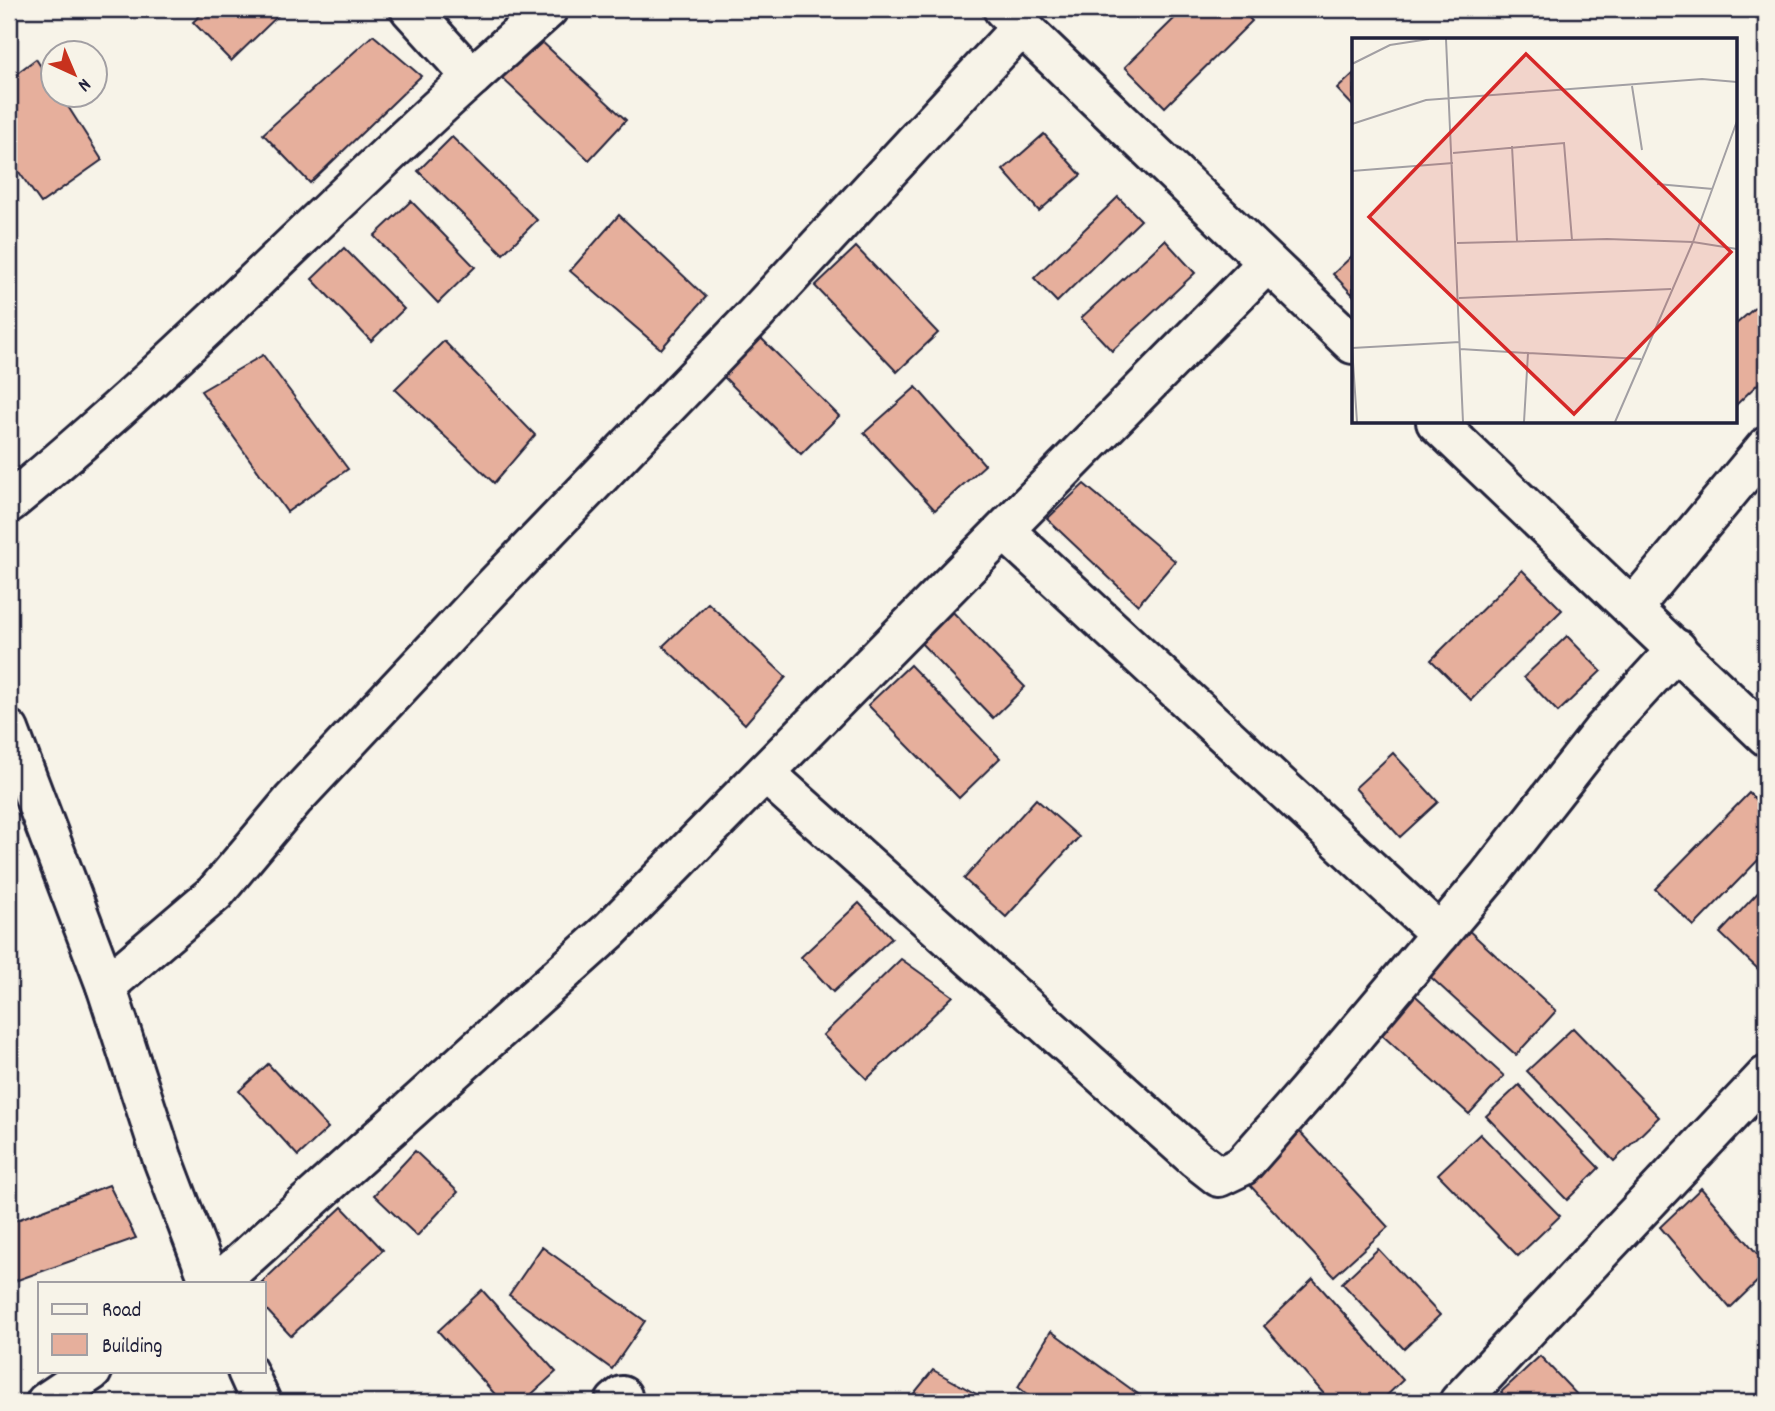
<svg xmlns="http://www.w3.org/2000/svg" width="1775" height="1411" font-family="Dekko,sans-serif">
<rect width="100%" height="100%" fill="#f7f3e8"/>
<filter id="ink" filterUnits="userSpaceOnUse"><feTurbulence type="fractalNoise" baseFrequency=".0143" numOctaves="2"/><feDisplacementMap in="SourceGraphic" scale="14" xChannelSelector="R" yChannelSelector="G"/><feConvolveMatrix kernelMatrix="1 2 1 2 8 2 1 2 1" color-interpolation-filters="sRGB"/></filter>
<g filter="url(#ink)">
<!-- building -->
<g fill="#e6af9c" stroke="#22223b" stroke-width="2">
<polygon points="207,9 285,9 231,61 193,22"/>
<polygon points="1184,9 1240,9 1252,21 1165,107 1125,67"/>
<polygon points="373,35 421,76 310,183 263,134"/>
<polygon points="539,39 626,120 589,160 502,78"/>
<polygon points="36,59 52,84 52,94 60,94 102,160 41,203 9,158 9,79"/>
<polygon points="1353,74 1353,106 1337,89"/>
<polygon points="1044,134 1081,175 1039,211 1003,170"/>
<polygon points="452,137 537,220 503,254 418,171"/>
<polygon points="1118,197 1141,220 1057,302 1034,278"/>
<polygon points="411,201 475,267 438,303 374,236"/>
<polygon points="619,215 706,297 661,349 570,271"/>
<polygon points="1165,240 1195,273 1112,351 1081,318"/>
<polygon points="856,247 938,333 897,372 815,286"/>
<polygon points="344,248 404,309 371,341 312,279"/>
<polygon points="1353,255 1353,295 1333,274"/>
<polygon points="1759,304 1766,311 1766,376 1735,406 1735,325"/>
<polygon points="759,336 839,416 801,454 721,374"/>
<polygon points="444,341 535,435 494,483 395,389"/>
<polygon points="263,355 348,469 287,512 201,391"/>
<polygon points="916,387 985,465 935,510 864,433"/>
<polygon points="1084,484 1175,561 1138,605 1047,519"/>
<polygon points="1522,570 1562,610 1471,700 1431,660"/>
<polygon points="708,603 786,677 745,724 663,646"/>
<polygon points="949,608 1025,687 993,718 917,639"/>
<polygon points="1567,636 1601,671 1558,712 1524,677"/>
<polygon points="910,665 1000,758 959,798 868,705"/>
<polygon points="1393,753 1438,802 1400,837 1355,788"/>
<polygon points="1749,793 1766,810 1766,852 1694,926 1655,889"/>
<polygon points="1036,799 1079,837 1006,917 964,879"/>
<polygon points="1766,884 1766,963 1759,970 1720,933"/>
<polygon points="859,903 892,938 833,992 801,957"/>
<polygon points="1466,928 1556,1011 1516,1055 1425,972"/>
<polygon points="901,959 953,996 867,1079 823,1035"/>
<polygon points="1407,988 1504,1076 1469,1114 1372,1026"/>
<polygon points="1573,1028 1659,1117 1614,1161 1527,1071"/>
<polygon points="268,1064 328,1128 298,1156 239,1091"/>
<polygon points="1519,1085 1599,1168 1567,1200 1486,1116"/>
<polygon points="1299,1131 1388,1227 1334,1276 1246,1181"/>
<polygon points="1480,1134 1560,1216 1518,1256 1438,1174"/>
<polygon points="415,1151 458,1192 417,1236 374,1195"/>
<polygon points="109,1185 136,1238 9,1283 9,1223"/>
<polygon points="1701,1188 1766,1264 1766,1273 1730,1308 1660,1227"/>
<polygon points="342,1207 383,1250 291,1336 264,1307 264,1283 261,1283"/>
<polygon points="542,1247 645,1321 612,1369 509,1295"/>
<polygon points="1378,1249 1440,1315 1404,1349 1342,1283"/>
<polygon points="1313,1279 1403,1380 1380,1402 1331,1402 1264,1326"/>
<polygon points="482,1290 556,1372 523,1402 502,1402 438,1331"/>
<polygon points="1051,1331 1149,1402 1037,1402 1018,1387"/>
<polygon points="1540,1356 1584,1402 1510,1402 1501,1392"/>
<polygon points="933,1370 985,1399 982,1402 907,1402"/>
</g>
<g fill="none" stroke-linecap="round" stroke-linejoin="round">
<defs>
<g id="minor">
<polyline points="410,9 472,77 548,9"/>
<polyline points="1003,9 1353,344"/>
<polyline points="1436,422 1766,736"/>
<path d="M9 503C172 370 316 217 472 77"/>
<polyline points="1005,531 1440,934"/>
<polyline points="1633,607 1766,447"/>
<polyline points="9,730 106,986 162,1157 210,1283"/>
<polyline points="765,773 1196,1159 1219,1177 1242,1166 1307,1092 1487,878 1603,730 1677,649"/>
<polyline points="106,986 215,893 293,800 495,585 755,315 1022,26"/>
<polyline points="218,1283 609,931 1267,263"/>
<polyline points="247,1371 261,1402"/>
<polyline points="46,1402 92,1371"/>
<polyline points="615,1402 622,1396"/>
<polyline points="1459,1402 1766,1076"/>
</g>
</defs>
<!-- minor casing -->
<use href="#minor" stroke="#22223b" stroke-width="44"/>
<!-- minor -->
<use href="#minor" stroke="#f7f3e8" stroke-width="38"/>
</g>
</g>
<!-- overview -->
<g transform="translate(1352 38)">
<rect width="385" height="385" fill="#f7f3e8"/>
<path fill="none" stroke="#a29fa3" stroke-width="2" d="M94 1 111 384M0 26 38 7 77 1M280 48 290 112M0 86 74 62 350 41 385 44M160 108 165 203M101 115 212 105 220 202M0 133 101 125M305 146 361 151M105 205 255 201 341 204 385 211M107 260 319 251M0 309 5 384M0 310 108 304M108 311 176 315 172 384M176 315 289 321M263 384 341 204 385 83"/>
<path fill="#d62828" fill-opacity="0.15" stroke="#d62828" stroke-width="3.5" d="M174 16 379 214 222 376 17 179Z"/>
<rect width="385" height="385" fill="none" stroke="#22223b" stroke-width="3.5"/>
</g>
<!-- margin -->
<rect width="1775" height="1411" fill="none" stroke="#f7f3e8" stroke-width="35"/>
<rect x="18" y="18" width="1740" height="1376" fill="none" stroke="#22223b" stroke-width="2.5" filter="url(#ink)"/>
<!-- legend -->
<rect x="38" y="1282" width="228" height="91" fill="#f7f3e8" stroke="#a29fa3" stroke-width="2"/>
<rect x="52" y="1304" width="35" height="10" fill="#f7f3e8" stroke="#a29fa3" stroke-width="2"/>
<text x="102" y="1316" font-size="21" fill="#22223b">Road</text>
<rect x="52" y="1334" width="35" height="21" fill="#e6af9c" stroke="#a29fa3" stroke-width="2"/>
<text x="102" y="1352" font-size="21" fill="#22223b">Building</text>
<!-- north arrow -->
<g transform="translate(74 74) rotate(136)"><circle r="33" fill="#f7f3e8" stroke="#a29fa3" stroke-width="2"/>
<path d="M0-5L12 26L0 18L-12 26Z" fill="#c8321e"/>
<text y="-10" font-size="19" font-weight="bold" text-anchor="middle" fill="#22223b">N</text>
</g>
</svg>
